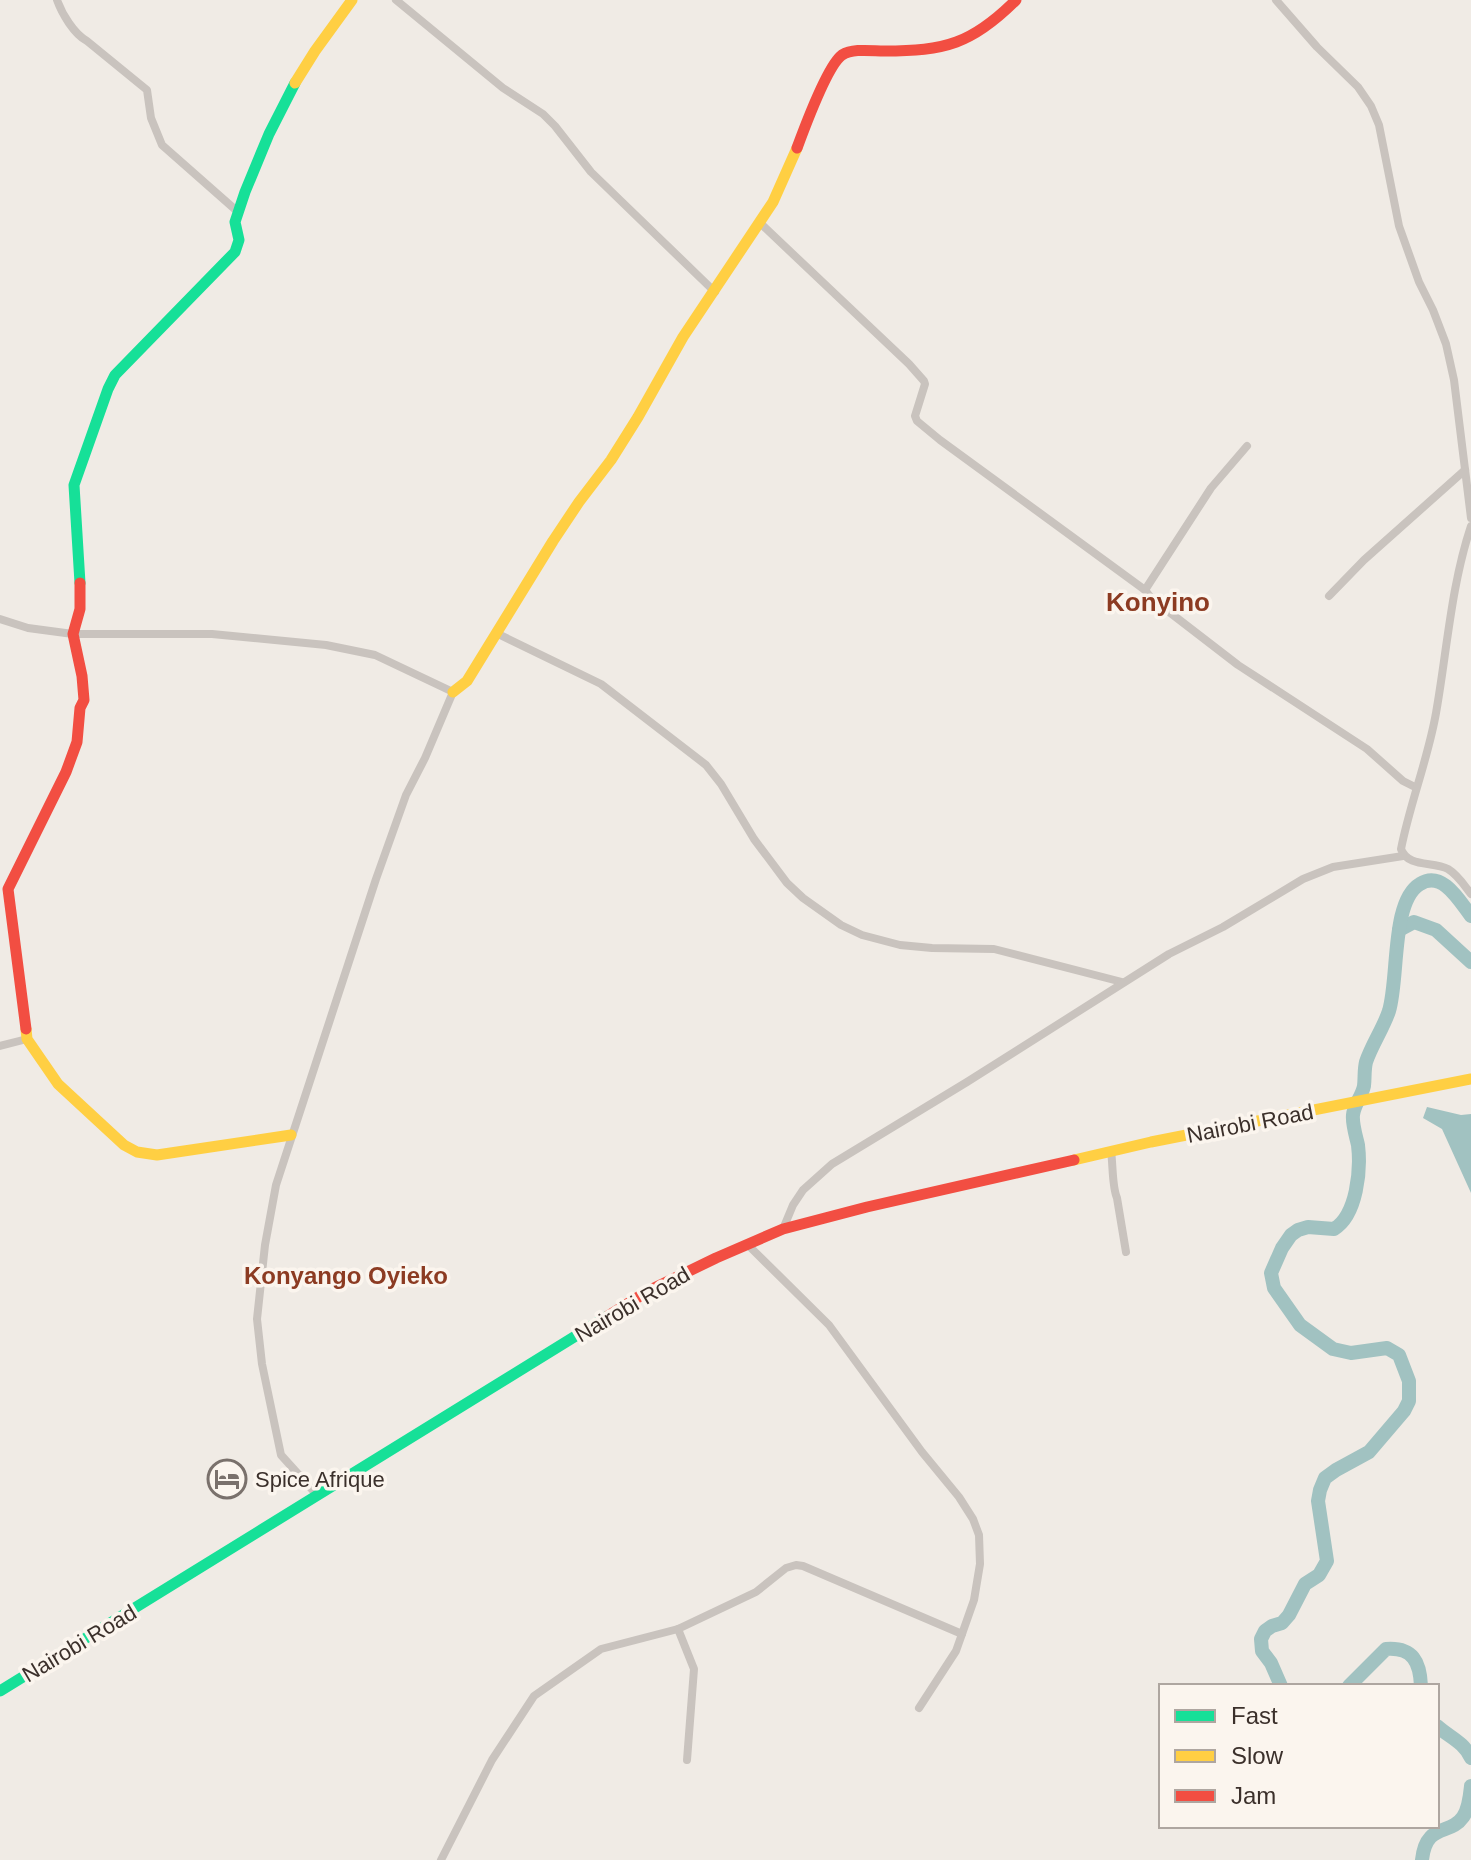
<svg xmlns="http://www.w3.org/2000/svg" width="1471" height="1860" font-family="Helvetica,sans-serif">
<rect width="100%" height="100%" fill="#f0ebe5"/>
<!-- water -->
<polygon fill="#a1c2c1" points="1427,1107 1461,1115 1471,1114 1471,1193 1442,1129 1423,1118"/>
<g fill="none" stroke-linecap="round" stroke-linejoin="round">
<!-- river -->
<g stroke="#a1c2c1" stroke-width="14">
<polyline points="1399,930 1414,922 1436,930 1471,962"/>
<path d="M1281 1686 1271 1663 1262 1651 1261 1639 1265 1631 1272 1626 1282 1623 1289 1615 1305 1584 1319 1575 1327 1561 1318 1501 1320 1490 1325 1478 1336 1470 1369 1452 1404 1411 1409 1401V1381L1399 1355 1387 1348 1351 1353 1333 1349 1300 1325 1274 1288 1271 1273 1282 1248 1291 1235 1298 1230 1308 1227 1334 1229C1357 1215 1361 1170 1358 1145 1356 1136 1352 1124 1353 1115 1354 1105 1362 1096 1364 1086 1365 1078 1364 1070 1366 1062 1372 1044 1383 1029 1389 1011 1399 978 1391 901 1420 884 1442 870 1459 900 1471 916"/>
<path d="M1349 1686 1386 1649C1413 1647 1420 1662 1421 1686"/>
<path d="M1437 1726C1449 1737 1464 1742 1471 1758"/>
<path d="M1422 1860C1426 1822 1450 1836 1463 1817 1469 1808 1470 1796 1471 1786"/>
</g>
<!-- street -->
<g stroke="#c9c3be" stroke-width="8">
<path d="M57 0C62 14 74 34 87 41L147 90 151 118 162 145 238 212"/>
<polyline points="396,0 503,88 543,114 555,126 591,172 715,292"/>
<polyline points="1276,0 1317,47 1358,87 1371,106 1379,125 1399,226 1419,282 1433,310 1446,344 1454,380 1471,518"/>
<polyline points="759,222 909,364 924,381 925,384 915,416 917,421 940,440 1145,590 1151,598 1238,665 1367,749 1403,781 1415,787"/>
<path d="M1471 526C1451 586 1447 651 1436 713 1428 759 1410 803 1401 849 1408 868 1433 861 1448 869 1458 875 1464 885 1471 894"/>
<polyline points="1145,590 1211,488 1247,446"/>
<polyline points="1329,596 1364,560 1465,470"/>
<polyline points="0,619 28,628 73,634 212,634 326,645 375,655 453,692 425,758 406,795 376,879 276,1185 265,1245 257,1319 262,1364 281,1455 318,1496"/>
<polyline points="496,633 601,684 706,765 721,784 754,839 787,883 803,898 841,925 862,935 900,945 932,948 994,949 1122,982"/>
<polyline points="0,1046 27,1039"/>
<path d="M1111 1151C1113 1164 1112 1187 1117 1198L1126 1252"/>
<polyline points="783,1229 793,1205 803,1190 832,1164 967,1082 1169,954 1223,927 1303,879 1333,867 1403,856"/>
<polyline points="748,1245 829,1325 922,1452 959,1497 973,1519 979,1535 980,1564 974,1600 956,1651 919,1708"/>
<polyline points="678,1629 694,1669 687,1760"/>
<polyline points="441,1860 492,1760 534,1696 601,1649 678,1629 756,1592 786,1568 796,1565 803,1566 962,1634"/>
</g>
<!-- fast -->
<g stroke="#16e098" stroke-width="11">
<polyline points="80,583 74,485 108,389 115,375 235,252 239,240 235,222 245,192 269,134 295,83"/>
<polyline points="0,1691 608,1316"/>
</g>
<!-- slow -->
<g stroke="#ffcf43" stroke-width="11">
<polyline points="295,83 315,51 352,0"/>
<polyline points="453,692 467,681 553,541 579,502 611,460 638,417 683,337 773,202 797,148"/>
<polyline points="26,1029 27,1039 58,1084 124,1145 137,1152 157,1155 291,1135"/>
<polyline points="1074,1160 1151,1142 1471,1079"/>
</g>
<!-- jam -->
<g stroke="#f24e42" stroke-width="11">
<path d="M797 148C804 129 828 65 842 55 853 48 872 51 884 51 945 51 972 44 1016 0"/>
<polyline points="26,1029 8,889 66,772 77,742 80,708 84,700 82,676 73,634 80,609 80,583"/>
<polyline points="608,1316 648,1291 716,1258 783,1229 867,1207 1074,1160"/>
</g>
</g>
<!-- icons -->
<defs>
<symbol id="hotel-ring" viewBox="-11 -11 22 22"><circle r="9.5" fill="#fbf5ee" stroke="#7a716c" stroke-width="1.5"/><path d="M-6-4.5h1.5V1H6V5H4.5V3h-9V5H-6ZM-4 0a1.8 1.8 0 1 1 3.6 0ZM.5 0V-2.5h3Q6-2.5 6 0Z" fill="#7a716c"/></symbol>
</defs>
<g fill-rule="evenodd">
<use href="#hotel-ring" x="205" y="1457" width="44" height="44"/>
</g>
<g text-anchor="middle" stroke-width="7" stroke-linejoin="round" paint-order="stroke">
<!-- street labels -->
<g font-size="22" fill="#3b302b" stroke="#fbf5ee">
<text transform="translate(1250 1123) rotate(-11)" y="8">Nairobi Road</text>
<text transform="translate(632 1304) rotate(-30)" y="8">Nairobi Road</text>
<text transform="translate(79 1643) rotate(-31)" y="8">Nairobi Road</text>
</g>
<!-- poi labels -->
<g font-size="22" fill="#3b302b" stroke="#fbf5ee" text-anchor="start">
<text x="255" y="1487">Spice Afrique</text>
</g>
<!-- neighbourhood labels -->
<g font-size="24" font-weight="bold" fill="#8c3b22" stroke="#fbf5ee">
<text x="346" y="1284">Konyango Oyieko</text>
</g>
<!-- quarter labels -->
<g font-size="26" font-weight="bold" fill="#8c3b22" stroke="#fbf5ee">
<text x="1158" y="611">Konyino</text>
</g>
</g>
<!-- legend -->
<rect x="1159" y="1684" width="280" height="144" fill="#fbf5ee" stroke="#aea6a0" stroke-width="2"/>
<rect x="1175" y="1710" width="40" height="12" fill="#16e098" stroke="#aea6a0" stroke-width="2"/>
<text x="1231" y="1724" font-size="24" fill="#3b302b">Fast</text>
<rect x="1175" y="1750" width="40" height="12" fill="#ffcf43" stroke="#aea6a0" stroke-width="2"/>
<text x="1231" y="1764" font-size="24" fill="#3b302b">Slow</text>
<rect x="1175" y="1790" width="40" height="12" fill="#f24e42" stroke="#aea6a0" stroke-width="2"/>
<text x="1231" y="1804" font-size="24" fill="#3b302b">Jam</text>
</svg>
